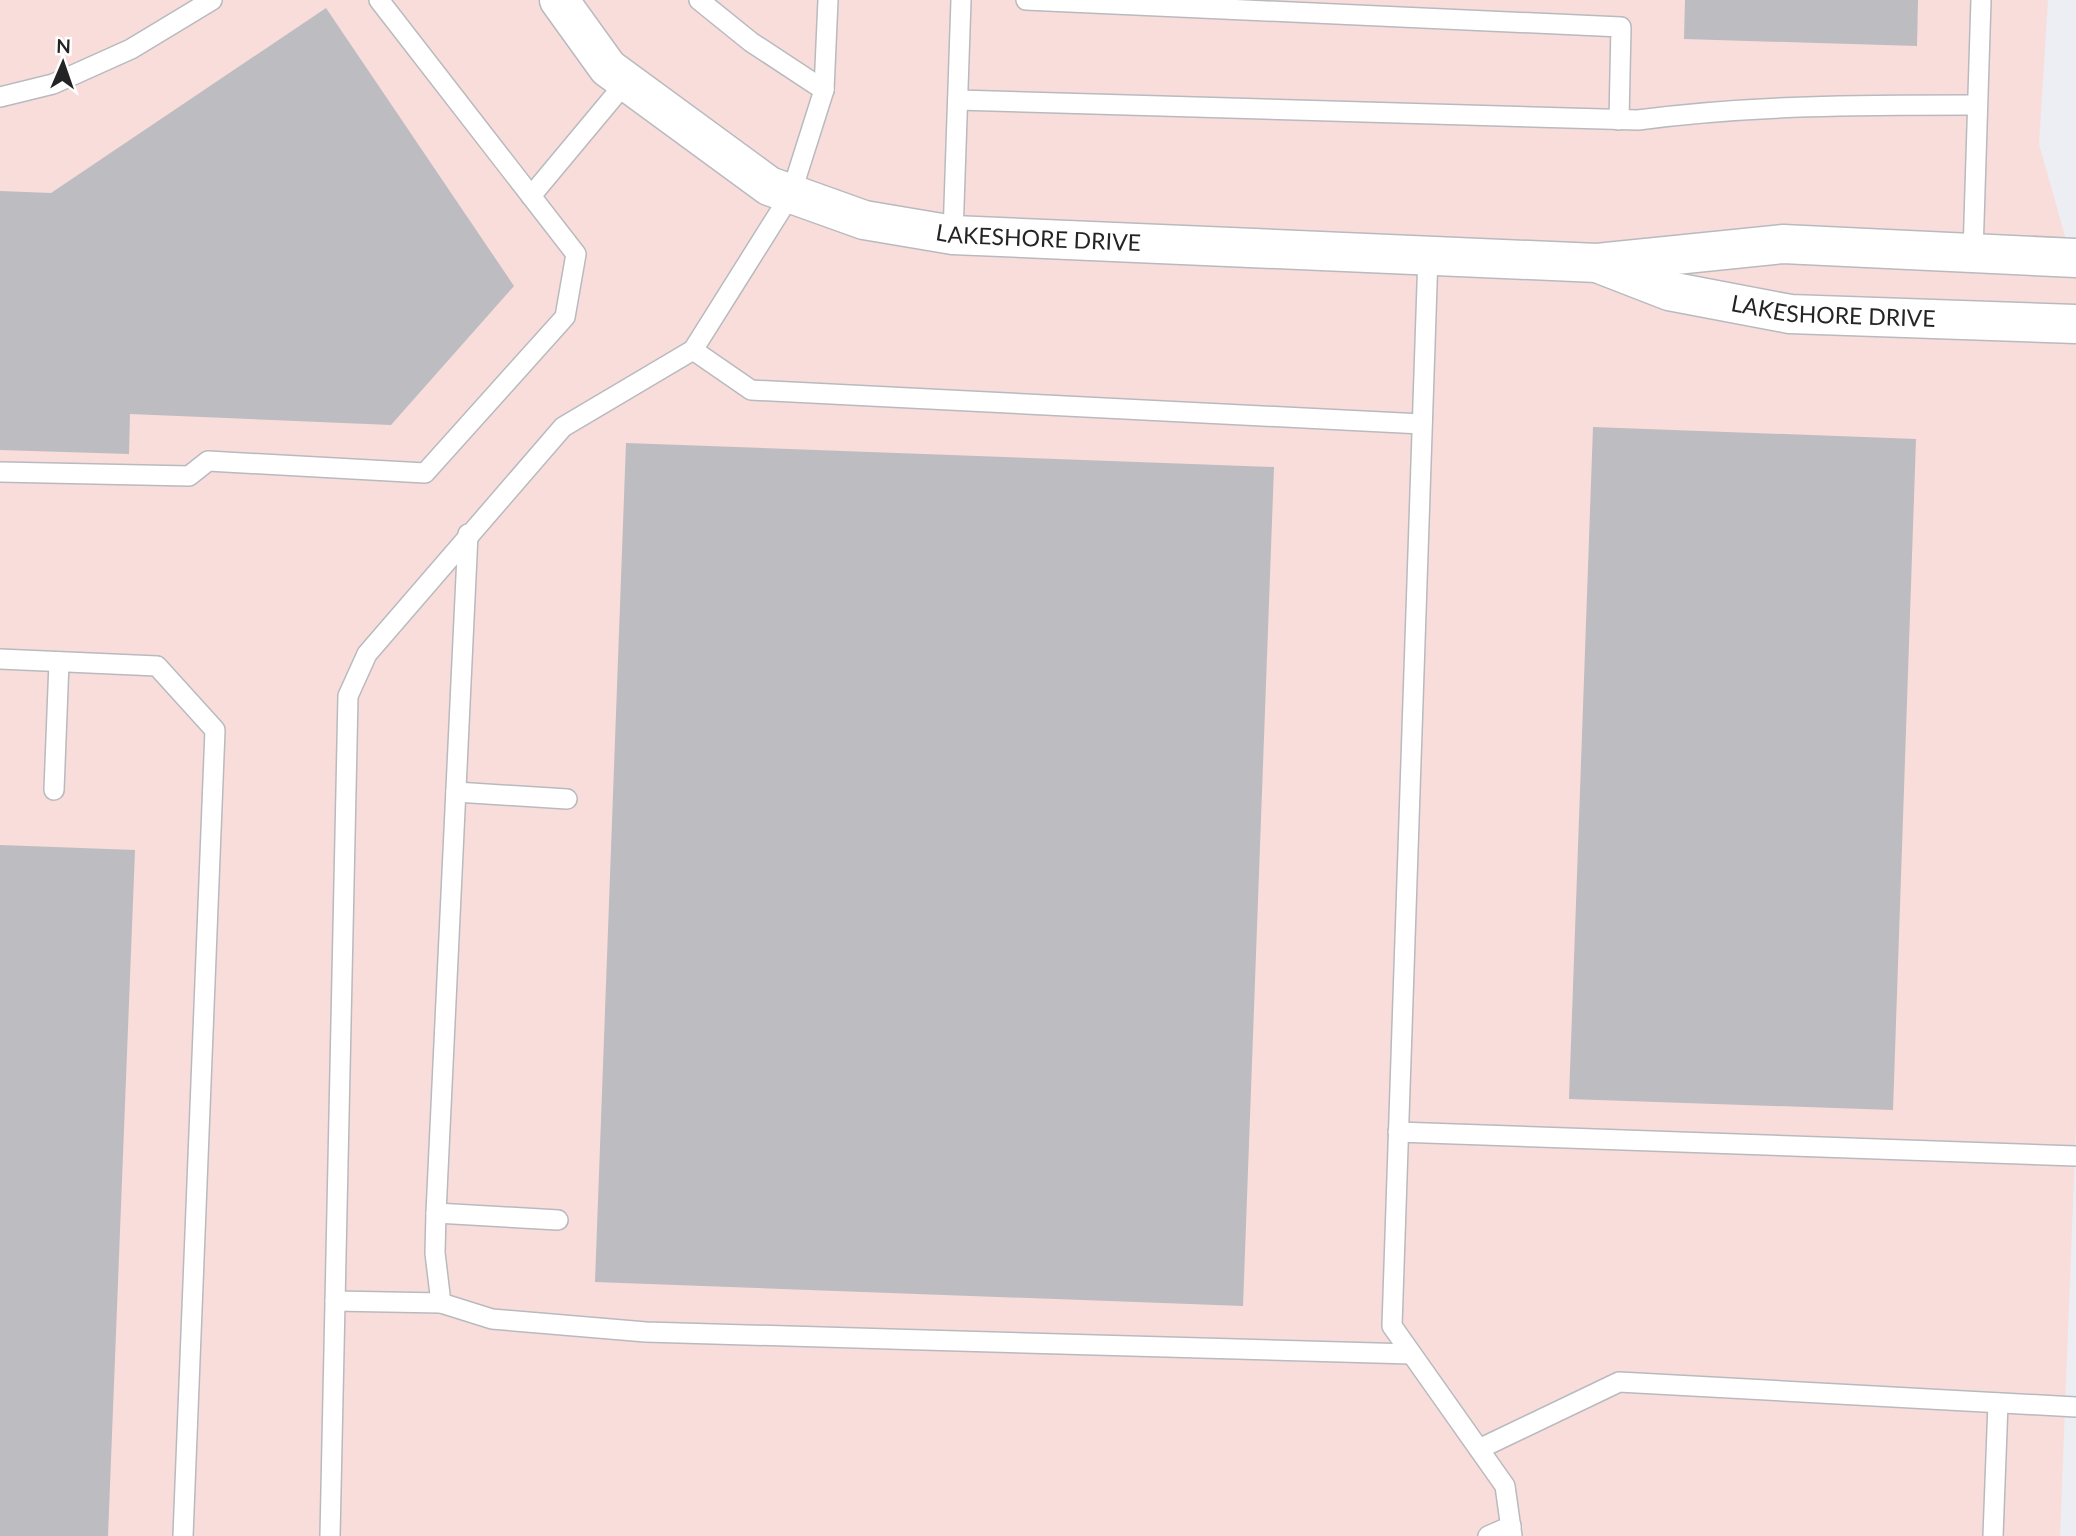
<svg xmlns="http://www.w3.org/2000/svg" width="2076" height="1536" font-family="Lato,sans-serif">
<rect width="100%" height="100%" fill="#edeef4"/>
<!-- industrial -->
<polygon fill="#f8dddb" points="0,0 2048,0 2039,144 2076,275 2076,1127 2060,1536 0,1536"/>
<!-- building -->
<g fill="#bdbcc1">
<polygon points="1685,0 1918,0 1917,46 1684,39"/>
<polygon points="326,8 514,286 391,425 130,414 129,454 0,450 0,191 51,193"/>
<polygon points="1593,427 1916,439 1893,1110 1569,1099"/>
<polygon points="626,443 1274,467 1243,1306 595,1282"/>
<polygon points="0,845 135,850 108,1536 0,1536"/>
</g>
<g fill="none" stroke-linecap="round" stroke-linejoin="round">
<defs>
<g id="lane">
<polyline points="1026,0 1621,27 1619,120"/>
<polyline points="824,90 828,0"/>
<polyline points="0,97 53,84 131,49 212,0"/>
<path d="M958 100 1638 120C1752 105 1863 105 1977 105"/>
<polyline points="531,196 626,82"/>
<polyline points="953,235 961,0"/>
<polyline points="1973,253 1981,0"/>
<polyline points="1428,255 1392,1326 1505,1486 1512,1536"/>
<polyline points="693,350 751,390 1422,424"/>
<polyline points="0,472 189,476 208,461 425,473 565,317 576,254 379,0"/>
<polyline points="468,534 436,1213 435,1253 441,1303 492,1319 646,1332 1411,1354"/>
<polyline points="0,659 157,666 215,730 183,1536"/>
<polyline points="54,790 59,662"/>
<polyline points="456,792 567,799"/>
<polyline points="1398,1132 2076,1156"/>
<polyline points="436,1213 558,1220"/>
<polyline points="335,1301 441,1303"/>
<polyline points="1479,1449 1619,1382 2076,1407"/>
<polyline points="330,1536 348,696 367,654 563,427 693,350 791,194 824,90 751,42 699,0"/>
<polyline points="1488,1536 1511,1526"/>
<polyline points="1993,1536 1998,1403"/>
</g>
<g id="street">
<path id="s1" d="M559 0 608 68 769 186 864 220 953 235 1597 263 1783 244 2076 258"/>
<path id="s2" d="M1602 265 1669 291 1790 314 2076 324"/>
</g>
</defs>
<!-- lane casing -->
<use href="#lane" stroke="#b9babf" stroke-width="22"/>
<!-- street casing -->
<use href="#street" stroke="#b9babf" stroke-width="41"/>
<!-- lane -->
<use href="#lane" stroke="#fff" stroke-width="19"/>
<!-- street -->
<use href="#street" stroke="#fff" stroke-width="38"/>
</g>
<g text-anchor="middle" stroke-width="7" stroke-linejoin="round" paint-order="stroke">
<!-- street labels -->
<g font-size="23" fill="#242426" stroke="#fff">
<text dy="8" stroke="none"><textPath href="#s1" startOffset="560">LAKESHORE DRIVE</textPath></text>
<text dy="8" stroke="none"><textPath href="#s2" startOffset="238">LAKESHORE DRIVE</textPath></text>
</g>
</g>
<!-- north arrow -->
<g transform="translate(63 63) rotate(2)" stroke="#ffffff" stroke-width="5" paint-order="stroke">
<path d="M0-5L12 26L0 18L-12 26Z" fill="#242426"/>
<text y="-10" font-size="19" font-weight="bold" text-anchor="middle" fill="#242426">N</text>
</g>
</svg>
